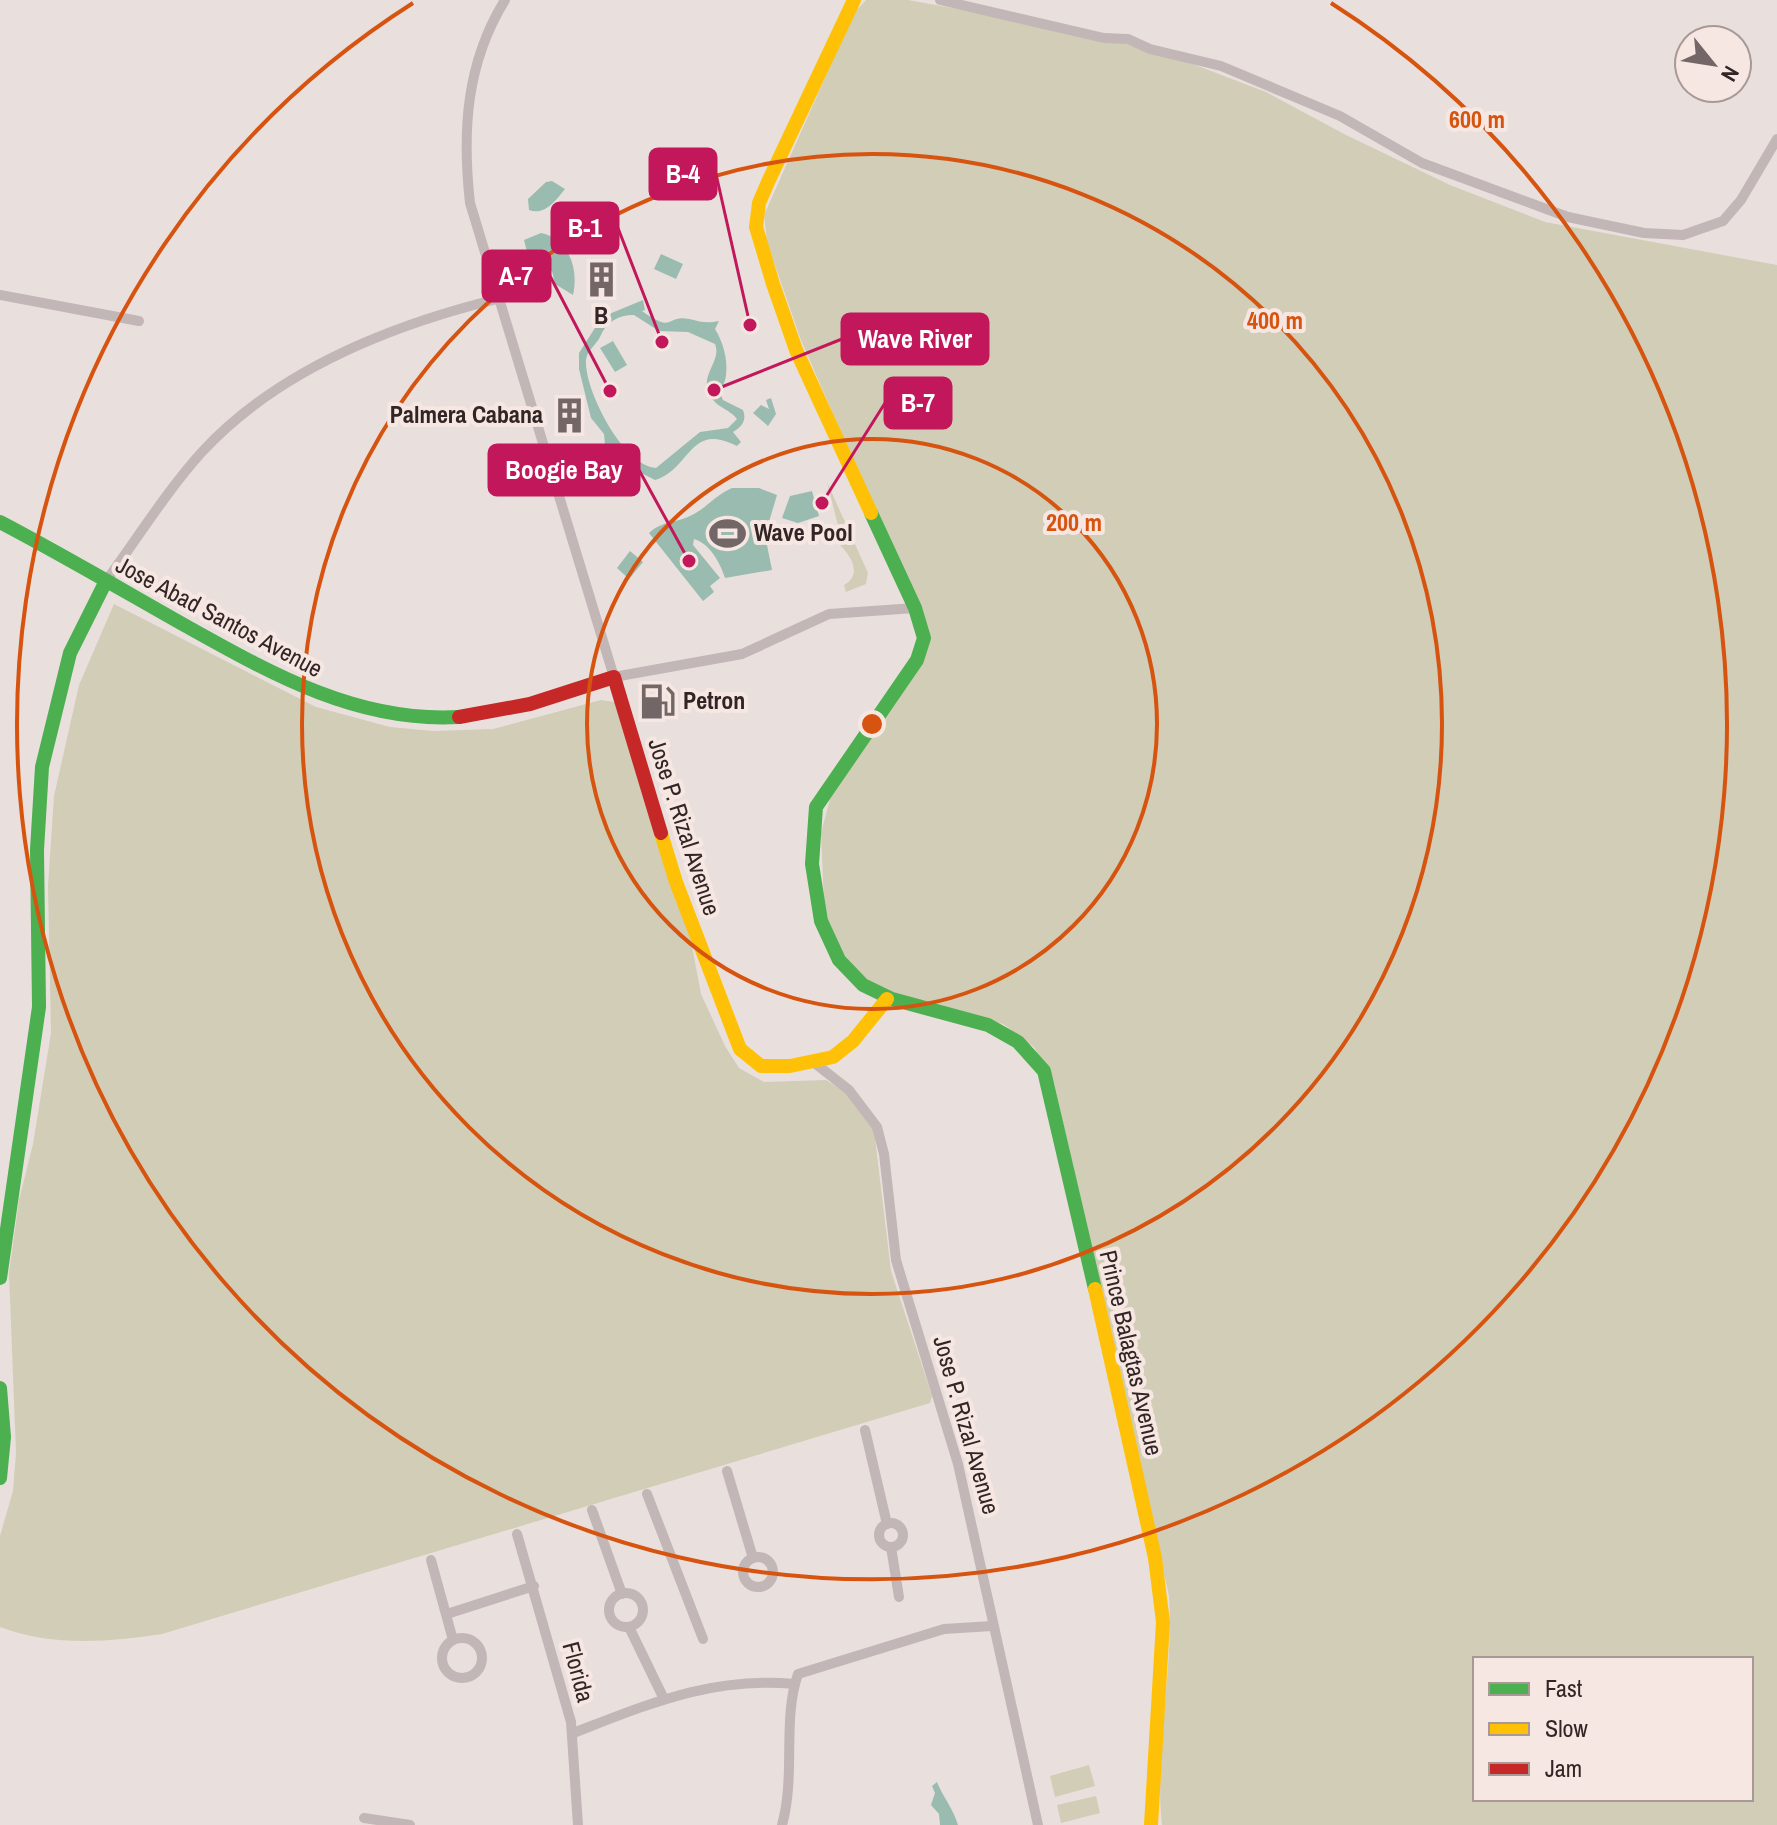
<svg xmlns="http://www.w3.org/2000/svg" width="1777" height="1825" font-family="'Archivo Narrow',sans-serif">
<rect width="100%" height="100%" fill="#e9e0dd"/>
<!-- green -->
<g fill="#d1cdb7" fill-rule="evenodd">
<path d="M866 0H908L1094 34 1190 63 1266 92 1346 135 1450 185 1545 222 1777 265V1825H1162C1154 1749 1174 1673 1169 1596L1054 1082 1034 1047 1003 1024 895 993 873 985 855 972 825 925 821 833 830 799 918 667 921 616 801 340 767 242 764 215 854 13ZM1475 1659H1751V1799H1475Z"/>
<path d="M827 482 868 573 866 584 846 592 844 585C865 573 848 552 836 541L841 537Z"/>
<path d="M114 604 316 707 390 727 433 731 493 729 601 700 615 702 688 925 701 994 725 1046 739 1068 764 1082 826 1080 845 1092 874 1130 891 1271 932 1396 930 1403 162 1634C108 1642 53 1647 0 1627V1536L13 1491 16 1453 9 1273 19 1200 33 1144 51 1033 48 886 54 796 79 685Z"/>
<polygon points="1089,1765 1095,1786 1055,1797 1050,1776"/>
<polygon points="1096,1796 1100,1813 1061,1823 1057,1805"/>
</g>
<!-- water -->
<g fill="#9abbb0" fill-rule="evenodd">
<path d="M552 181 565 189C556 200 545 216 529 210L528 199 546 182Z"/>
<path d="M541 233C569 239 579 269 573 295L555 284 552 271 541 273 528 256 524 240Z"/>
<polygon points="661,254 683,264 676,279 654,269"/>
<path d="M643 300 645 310 642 311C676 335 665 314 689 319 699 321 705 324 719 321L715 329C723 342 728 359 726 375 725 386 718 389 723 400L743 410C747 420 742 427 733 432L741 442 737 446C689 421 691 469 655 480L606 455 604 434 591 418 579 369V353L602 317ZM634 315 659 331 688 332 715 344C722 361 700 374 709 393 715 408 729 408 737 419L728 428 700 432 656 468C623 465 587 394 586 364 585 351 595 347 600 337 606 322 618 315 634 315Z"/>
<polygon points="613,341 627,365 615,372 600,348"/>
<polygon points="771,398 776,414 768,426 753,413 761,405 769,409 766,400"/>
<path d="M732 488H759L777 495 765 535 772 570 725 578C720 562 709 543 694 539L693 545 720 578 710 586 714 592 703 601 649 533C662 521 675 523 690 516 706 509 715 495 732 488Z"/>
<polygon points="812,491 819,516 798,523 782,518 790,496"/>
<polygon points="630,551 643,562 629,579 617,568"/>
<path d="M937 1782C943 1797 953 1808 958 1825H940L939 1814 931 1805 935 1793 932 1786Z"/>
</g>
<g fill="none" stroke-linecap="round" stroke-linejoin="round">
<!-- street -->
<g stroke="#c2b7b6" stroke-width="10">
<path d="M505 0C466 63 462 131 470 203L614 677 742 654 829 614 915 608"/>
<polyline points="940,0 1104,38 1128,39 1150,49 1221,66 1340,116 1422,163 1568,217 1644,233 1683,235 1723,221 1741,200 1777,139"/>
<polyline points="0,295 139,321"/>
<path d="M106 581C137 539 166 492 201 453 276 371 392 325 497 299"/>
<polyline points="812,1061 849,1090 877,1127 884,1154 896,1260 958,1464 1038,1825"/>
<polyline points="865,1430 887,1524"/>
<polyline points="727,1471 753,1558"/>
<polyline points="647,1494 703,1639"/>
<polyline points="592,1510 622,1594"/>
<circle cx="891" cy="1535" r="12"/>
<polyline points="517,1534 571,1722 578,1825"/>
<polyline points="891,1547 899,1597"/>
<circle cx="758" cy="1572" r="15"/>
<polyline points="431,1560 453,1640"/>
<circle cx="626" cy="1610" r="17"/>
<polyline points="447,1614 534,1586"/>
<polyline points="629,1627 664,1699"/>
<circle cx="462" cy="1658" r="20"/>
<path d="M573 1733C649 1704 712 1676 795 1684"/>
<polyline points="364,1818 410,1825"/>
<path d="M782 1825C796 1775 782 1720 798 1674L944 1629 992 1626"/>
</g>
<!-- fast -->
<g stroke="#4caf50" stroke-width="14">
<polyline points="871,513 915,608 924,638 917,660 816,807 812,864 821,921 839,960 863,985 892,999 988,1025 1018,1042 1044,1071 1095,1289"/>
<path d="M0 522C63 555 124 591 186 626 272 674 358 723 459 717"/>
<polyline points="0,1278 39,1007 37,850 42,767 70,653 106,581"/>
<polyline points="0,1388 4,1437 0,1478"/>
</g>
<!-- slow -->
<g stroke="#ffc107" stroke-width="14">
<polyline points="854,0 768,182 759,203 756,227 773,284 796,350 871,513"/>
<polyline points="661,833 676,882 740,1049 761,1066 790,1066 833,1057 853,1041 887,999"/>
<polyline points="1095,1289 1155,1558 1163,1622 1151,1825"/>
</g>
<!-- jam -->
<polyline stroke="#c62828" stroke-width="14" points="459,717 530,704 614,677 661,833"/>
</g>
<!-- distance rings -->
<g fill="none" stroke="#d6540f" stroke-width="4">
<circle cx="872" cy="724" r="285"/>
<circle cx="872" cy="724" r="570"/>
<path d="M1331 3A855 855 0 1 1 413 3"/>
</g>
<!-- icons -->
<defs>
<symbol id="building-bare" viewBox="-9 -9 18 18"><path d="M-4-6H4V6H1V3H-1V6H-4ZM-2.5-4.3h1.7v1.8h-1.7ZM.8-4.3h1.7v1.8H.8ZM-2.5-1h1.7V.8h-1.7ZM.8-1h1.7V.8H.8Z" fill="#726666" stroke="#f7e7e3" stroke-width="2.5" paint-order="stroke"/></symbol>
<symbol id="stadium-bare" viewBox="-9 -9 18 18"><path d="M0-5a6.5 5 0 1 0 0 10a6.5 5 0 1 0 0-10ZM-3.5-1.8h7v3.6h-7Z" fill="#726666" stroke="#f7e7e3" stroke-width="2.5" paint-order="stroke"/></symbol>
<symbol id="fuel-bare" viewBox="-9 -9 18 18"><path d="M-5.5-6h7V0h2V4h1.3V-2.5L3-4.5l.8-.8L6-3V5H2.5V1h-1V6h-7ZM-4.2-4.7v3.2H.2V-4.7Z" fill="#726666" stroke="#f7e7e3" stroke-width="2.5" paint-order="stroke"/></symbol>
</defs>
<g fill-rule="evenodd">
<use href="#building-bare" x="576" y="254" width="51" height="51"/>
<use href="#building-bare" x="544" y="390" width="51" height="51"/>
<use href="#stadium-bare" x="702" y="508" width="51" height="51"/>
<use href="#fuel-bare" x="632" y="676" width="51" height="51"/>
</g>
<g text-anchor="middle" stroke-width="8" stroke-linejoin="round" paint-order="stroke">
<!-- poi labels -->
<g font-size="24" font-weight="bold" fill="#322526" stroke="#f7e7e3" text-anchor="start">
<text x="601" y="324" text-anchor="middle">B</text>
<text x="543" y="423" text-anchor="end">Palmera Cabana</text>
<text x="754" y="541">Wave Pool</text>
<text x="683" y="709">Petron</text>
</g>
<!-- street labels -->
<g font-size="24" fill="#322526" stroke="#f7e7e3">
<text transform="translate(219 617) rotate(28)" y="8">Jose Abad Santos Avenue</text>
<text transform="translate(684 827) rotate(72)" y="8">Jose P. Rizal Avenue</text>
<text transform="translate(1131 1353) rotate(77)" y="8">Prince Balagtas Avenue</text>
<text transform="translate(966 1425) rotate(74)" y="8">Jose P. Rizal Avenue</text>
<text transform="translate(578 1672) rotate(75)" y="8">Florida</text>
</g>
</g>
<circle cx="872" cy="724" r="12" fill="#d6540f" stroke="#f7e7e3" stroke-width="4"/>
<g font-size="24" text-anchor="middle" font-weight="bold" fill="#d6540f" stroke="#f7e7e3" stroke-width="8" stroke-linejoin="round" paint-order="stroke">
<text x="1477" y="128">600 m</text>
<text x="1275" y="329">400 m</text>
<text x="1074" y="531">200 m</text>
</g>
<!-- callouts -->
<path fill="none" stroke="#c2185b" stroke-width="3" d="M750 325L716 174M662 342L618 228M610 391L550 276M714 390L842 339M822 503L885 403M689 561L639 470"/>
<g fill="#c2185b" stroke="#f7e7e3" stroke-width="3">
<circle cx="750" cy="325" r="8"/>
<circle cx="662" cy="342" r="8"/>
<circle cx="610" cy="391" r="8"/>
<circle cx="714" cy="390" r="8"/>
<circle cx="822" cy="503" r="8"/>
<circle cx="689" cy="561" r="8"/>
</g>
<g fill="#c2185b" stroke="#c2185b" stroke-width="3">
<rect x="650" y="149" width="66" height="50" rx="8"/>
<rect x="552" y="203" width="66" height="50" rx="8"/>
<rect x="483" y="251" width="67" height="50" rx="8"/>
<rect x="842" y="314" width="146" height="50" rx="8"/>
<rect x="885" y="378" width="66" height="50" rx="8"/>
<rect x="489" y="445" width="150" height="50" rx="8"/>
</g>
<g font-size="26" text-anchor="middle" font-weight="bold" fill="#fff">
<text x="683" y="183">B-4</text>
<text x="585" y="237">B-1</text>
<text x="516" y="285">A-7</text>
<text x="915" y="348">Wave River</text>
<text x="918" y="412">B-7</text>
<text x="564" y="479">Boogie Bay</text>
</g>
<!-- legend -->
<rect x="1473" y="1657" width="280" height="144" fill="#f7e7e3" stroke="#a89997" stroke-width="2"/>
<rect x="1489" y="1683" width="40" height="12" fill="#4caf50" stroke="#a89997" stroke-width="2"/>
<text x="1545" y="1697" font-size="24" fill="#322526">Fast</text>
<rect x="1489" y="1723" width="40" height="12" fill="#ffc107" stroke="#a89997" stroke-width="2"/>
<text x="1545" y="1737" font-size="24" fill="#322526">Slow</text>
<rect x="1489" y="1763" width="40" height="12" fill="#c62828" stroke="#a89997" stroke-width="2"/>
<text x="1545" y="1777" font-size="24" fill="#322526">Jam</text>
<!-- north arrow -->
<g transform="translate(1713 64) rotate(120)"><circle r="38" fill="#f7e7e3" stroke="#a89997" stroke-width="2"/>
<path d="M0-6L14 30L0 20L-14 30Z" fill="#726666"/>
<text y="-12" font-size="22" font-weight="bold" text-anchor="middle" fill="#322526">N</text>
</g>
</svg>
